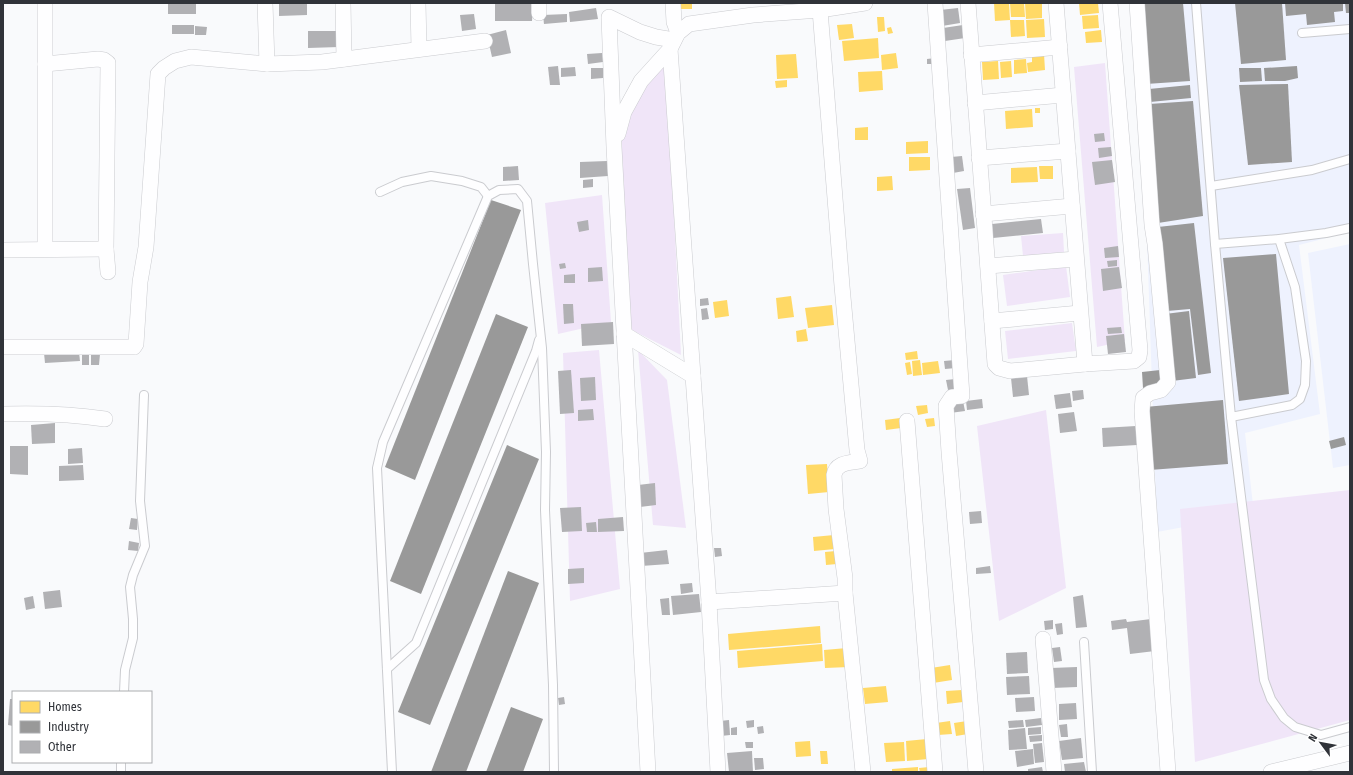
<svg xmlns="http://www.w3.org/2000/svg" width="1353" height="775" font-family="'Fira Sans Condensed',sans-serif">
<rect width="100%" height="100%" fill="#f9fafc"/>
<!-- built -->
<g fill="#eef2fe">
<polygon points="1139,3 1350,3 1350,232 1299,245 1320,414 1245,433 1254,514 1157,532"/>
<polygon points="1350,244 1350,465 1333,468 1308,253"/>
</g>
<!-- green -->
<g fill="#f0e5f8">
<polygon points="666,56 681,355 628,328 619,145 631,110 644,84"/>
<polygon points="1105,63 1125,341 1097,347 1074,67"/>
<polygon points="602,195 611,322 558,334 545,203"/>
<polygon points="1063,233 1064,252 1023,256 1021,236"/>
<polygon points="1066,266 1070,297 1007,306 1003,275"/>
<polygon points="1072,323 1076,351 1008,359 1005,331"/>
<polygon points="599,350 620,589 570,601 563,353"/>
<polygon points="638,350 667,380 686,528 653,525"/>
<polygon points="1046,410 1066,588 999,621 977,426"/>
<polygon points="1350,490 1350,720 1195,762 1180,509"/>
</g>
<!-- homes -->
<g fill="#ffd966">
<rect x="679" y="3" width="13" height="6"/>
<polygon points="994,3 1009,3 1010,20 995,21"/>
<polygon points="1010,3 1024,3 1025,17 1011,17"/>
<polygon points="1025,3 1042,3 1042,18 1026,19"/>
<polygon points="1079,3 1098,3 1099,13 1080,15"/>
<polygon points="1098,15 1099,28 1083,29 1082,16"/>
<polygon points="877,17 884,17 885,31 878,32"/>
<polygon points="1044,19 1045,37 1027,38 1026,20"/>
<polygon points="1010,20 1024,20 1025,36 1011,37"/>
<polygon points="852,24 854,38 839,40 837,25"/>
<polygon points="891,27 893,33 888,34 887,28"/>
<polygon points="1101,30 1102,42 1086,43 1085,32"/>
<polygon points="878,38 879,58 844,61 842,41"/>
<polygon points="896,53 898,68 882,70 881,55"/>
<polygon points="796,54 798,78 777,79 776,55"/>
<polygon points="1044,54 1045,70 1028,72 1027,63 1032,62 1032,55"/>
<polygon points="1026,59 1027,73 1014,74 1014,60"/>
<polygon points="998,61 999,79 983,80 982,62"/>
<polygon points="1011,61 1012,77 1001,78 1000,62"/>
<polygon points="882,71 883,90 859,92 858,72"/>
<polygon points="787,80 787,87 776,88 775,81"/>
<rect x="1035" y="108" width="5" height="5"/>
<polygon points="1032,109 1033,127 1006,129 1005,111"/>
<polygon points="868,127 868,140 855,140 855,128"/>
<polygon points="928,141 928,153 906,154 906,142"/>
<polygon points="909,157 930,157 930,170 909,171"/>
<polygon points="1039,166 1053,166 1053,179 1040,179"/>
<polygon points="1037,167 1038,182 1011,183 1011,168"/>
<polygon points="892,176 893,190 877,191 877,177"/>
<polygon points="791,296 794,317 778,319 776,298"/>
<polygon points="727,300 729,316 715,318 713,302"/>
<polygon points="832,305 834,325 808,328 805,308"/>
<polygon points="806,329 808,341 797,342 796,331"/>
<polygon points="917,351 918,359 906,360 905,353"/>
<polygon points="920,360 922,375 913,376 912,361"/>
<polygon points="938,361 940,373 923,375 922,363"/>
<polygon points="910,362 912,374 907,375 905,363"/>
<polygon points="927,405 928,413 918,415 916,406"/>
<polygon points="900,418 901,428 886,430 885,420"/>
<polygon points="934,418 935,426 927,427 925,419"/>
<polygon points="827,464 829,492 808,494 806,465"/>
<polygon points="834,535 835,549 814,551 813,537"/>
<polygon points="836,551 837,564 826,565 825,552"/>
<polygon points="820,626 821,643 729,650 728,634"/>
<polygon points="822,644 823,661 738,668 737,651"/>
<polygon points="847,648 849,667 825,668 824,650"/>
<polygon points="950,665 952,680 933,683 931,668"/>
<polygon points="886,686 888,702 865,704 863,688"/>
<polygon points="962,690 963,702 947,704 946,691"/>
<polygon points="950,721 952,734 938,735 936,723"/>
<polygon points="967,721 968,734 956,736 954,723"/>
<polygon points="927,739 928,759 907,761 906,741"/>
<polygon points="810,741 811,756 796,757 795,742"/>
<polygon points="904,742 905,761 886,762 884,743"/>
<polygon points="820,751 827,751 828,764 821,764"/>
<polygon points="918,767 918,772 892,772 892,769"/>
<polygon points="929,767 930,772 920,772 919,768"/>
</g>
<!-- industry -->
<g fill="#999">
<polygon points="1141,3 1183,3 1190,81 1146,84"/>
<polygon points="1235,3 1282,3 1286,60 1241,64"/>
<polygon points="1285,3 1343,3 1343,11 1334,12 1335,22 1307,25 1306,14 1286,16"/>
<polygon points="1345,3 1350,3 1350,13 1346,13"/>
<polygon points="1297,66 1298,78 1285,81 1265,81 1264,68"/>
<polygon points="1239,68 1261,68 1262,81 1240,82"/>
<polygon points="1288,84 1292,162 1248,165 1239,85"/>
<polygon points="1190,85 1191,98 1150,102 1149,89"/>
<polygon points="1193,101 1203,216 1158,223 1149,104"/>
<polygon points="491,200 521,210 415,480 385,467"/>
<polygon points="1194,223 1211,373 1198,375 1190,309 1167,311 1158,227"/>
<polygon points="1276,254 1289,394 1239,401 1223,258"/>
<polygon points="1189,311 1196,378 1172,381 1165,314"/>
<polygon points="496,314 528,327 421,594 390,581"/>
<polygon points="1160,370 1162,385 1143,388 1142,372"/>
<polygon points="1223,400 1228,464 1150,470 1145,407"/>
<polygon points="1344,437 1346,445 1331,449 1329,441"/>
<polygon points="507,445 539,459 430,725 398,712"/>
<polygon points="508,571 539,583 466,772 431,772"/>
<polygon points="511,707 543,719 523,772 486,772"/>
</g>
<!-- building -->
<g fill="#b1b1b4">
<polygon points="279,3 307,3 307,15 279,16"/>
<polygon points="495,3 533,3 532,21 495,21"/>
<rect x="168" y="4" width="28" height="10"/>
<polygon points="596,8 598,19 570,22 569,12"/>
<polygon points="958,8 960,23 942,26 940,10"/>
<polygon points="474,14 476,29 462,31 460,15"/>
<polygon points="567,14 567,22 544,24 543,15"/>
<rect x="172" y="25" width="22" height="9"/>
<polygon points="963,25 965,38 945,41 943,28"/>
<polygon points="195,26 207,27 206,35 195,35"/>
<polygon points="506,30 511,53 492,57 487,35"/>
<polygon points="308,31 339,31 339,47 308,48"/>
<polygon points="602,53 603,62 588,64 587,54"/>
<polygon points="935,58 935,64 927,64 927,59"/>
<polygon points="558,66 560,85 550,85 548,67"/>
<polygon points="575,67 576,76 561,77 561,68"/>
<polygon points="591,68 603,68 603,78 591,79"/>
<polygon points="1104,133 1105,141 1095,142 1094,134"/>
<polygon points="1111,147 1112,156 1099,158 1098,148"/>
<polygon points="962,156 964,171 953,173 951,157"/>
<polygon points="1112,160 1115,182 1095,185 1092,162"/>
<polygon points="607,161 608,176 580,178 580,162"/>
<polygon points="518,166 519,180 503,181 503,167"/>
<polygon points="593,179 593,187 583,188 583,180"/>
<polygon points="970,188 975,228 963,230 957,189"/>
<polygon points="1041,219 1043,233 993,238 992,224"/>
<polygon points="588,220 589,230 579,232 577,222"/>
<polygon points="1118,246 1119,257 1105,258 1104,248"/>
<polygon points="1117,260 1117,266 1108,267 1107,261"/>
<polygon points="565,263 566,268 560,269 559,264"/>
<polygon points="602,267 603,281 588,282 588,268"/>
<polygon points="1119,267 1122,288 1103,291 1101,269"/>
<polygon points="575,274 575,283 564,283 564,275"/>
<polygon points="708,298 709,305 700,306 700,299"/>
<polygon points="563,304 573,304 574,323 564,324"/>
<polygon points="707,308 709,319 702,320 701,309"/>
<polygon points="613,322 614,344 582,346 581,324"/>
<polygon points="1121,327 1122,333 1108,334 1107,328"/>
<polygon points="1124,334 1126,352 1108,354 1106,336"/>
<polygon points="79,352 80,361 45,363 44,353"/>
<rect x="82" y="353" width="7" height="12"/>
<polygon points="91,353 100,354 99,365 91,365"/>
<polygon points="955,360 956,368 945,369 944,361"/>
<polygon points="571,370 574,413 560,414 558,371"/>
<polygon points="1027,376 1029,395 1013,397 1011,378"/>
<polygon points="595,377 596,400 581,401 580,378"/>
<polygon points="955,379 957,389 948,390 946,380"/>
<polygon points="1083,390 1084,399 1073,401 1072,391"/>
<polygon points="1070,393 1072,407 1056,409 1054,395"/>
<polygon points="982,399 983,408 967,410 966,401"/>
<polygon points="963,401 965,411 950,413 949,403"/>
<polygon points="593,409 594,420 578,421 578,410"/>
<polygon points="1074,412 1077,431 1060,433 1058,414"/>
<polygon points="55,423 55,443 32,444 31,425"/>
<polygon points="1136,426 1137,445 1103,447 1102,428"/>
<polygon points="10,446 28,446 28,475 10,474"/>
<polygon points="82,448 83,463 68,464 68,449"/>
<polygon points="83,465 84,480 59,481 59,466"/>
<polygon points="655,483 656,505 640,507 638,485"/>
<polygon points="581,507 582,531 562,532 560,508"/>
<polygon points="981,511 982,523 970,524 969,512"/>
<polygon points="623,517 624,531 598,532 598,519"/>
<polygon points="131,518 138,519 137,530 129,529"/>
<polygon points="596,522 597,532 587,532 586,523"/>
<polygon points="129,541 139,543 138,551 128,550"/>
<polygon points="714,548 721,548 722,556 715,557"/>
<polygon points="667,550 669,564 641,566 640,553"/>
<polygon points="990,566 991,573 976,574 976,568"/>
<polygon points="584,568 584,583 568,584 568,569"/>
<polygon points="692,583 693,592 681,594 680,584"/>
<polygon points="60,590 62,607 45,609 43,592"/>
<polygon points="699,594 701,612 673,615 671,596"/>
<polygon points="1083,595 1087,627 1076,628 1073,597"/>
<polygon points="33,596 35,608 26,610 24,598"/>
<polygon points="669,598 670,615 662,615 660,599"/>
<polygon points="1126,619 1127,622 1151,619 1155,651 1130,654 1127,628 1112,630 1111,621"/>
<polygon points="1053,620 1053,629 1045,630 1044,621"/>
<polygon points="1062,623 1063,634 1057,635 1055,624"/>
<polygon points="1060,647 1062,661 1054,662 1052,648"/>
<polygon points="1027,652 1028,673 1007,674 1006,653"/>
<polygon points="1077,667 1077,687 1052,688 1051,668"/>
<polygon points="1029,676 1030,694 1007,695 1006,677"/>
<polygon points="564,697 565,704 559,705 558,698"/>
<polygon points="1034,697 1035,711 1016,712 1015,698"/>
<polygon points="10,699 13,699 13,726 8,725"/>
<polygon points="1076,703 1077,719 1059,720 1059,704"/>
<polygon points="1041,718 1042,725 1026,727 1025,720"/>
<polygon points="729,720 730,735 721,736 720,721"/>
<polygon points="754,720 754,727 747,728 746,721"/>
<polygon points="1023,720 1024,727 1009,728 1008,721"/>
<polygon points="1067,724 1068,737 1061,737 1059,725"/>
<polygon points="763,726 764,733 758,734 757,727"/>
<polygon points="737,727 737,735 731,735 731,728"/>
<polygon points="1041,727 1041,734 1028,735 1028,728"/>
<polygon points="1025,728 1027,749 1009,750 1008,730"/>
<polygon points="1042,735 1042,741 1030,742 1029,736"/>
<polygon points="1081,738 1083,758 1062,760 1059,741"/>
<polygon points="745,742 753,742 753,748 746,748"/>
<polygon points="1042,743 1044,762 1035,763 1033,744"/>
<polygon points="1033,749 1034,764 1017,767 1015,751"/>
<polygon points="752,751 753,772 729,772 727,753"/>
<polygon points="754,758 763,758 764,769 755,770"/>
<polygon points="1084,762 1086,772 1065,772 1064,764"/>
<polygon points="1042,767 1043,772 1028,772 1028,769"/>
</g>
<g fill="none" stroke-linecap="round" stroke-linejoin="round">
<defs>
<g id="lane">
<polyline points="1196,3 1215,244 1231,417 1292,405 1300,399 1305,385 1306,361 1295,287 1279,239"/>
<polyline points="1302,33 1350,29"/>
<polyline points="1211,186 1312,170 1350,159"/>
<polyline points="380,192 402,182 431,176 462,181 481,187 488,196"/>
<polyline points="1215,244 1279,239 1326,233 1350,228"/>
<polyline points="1231,417 1264,680 1271,699 1284,718 1295,727 1321,735 1350,727"/>
<polyline points="1084,642 1092,772"/>
<polyline points="387,669 416,643 536,351 539,340"/>
<polyline points="124,692 125,670 133,638 133,619 130,587 133,575 145,546 140,501 144,395"/>
<polyline points="121,772 121,762"/>
<polyline points="392,772 377,468 383,442 488,196 499,190 518,189 527,201 533,264 542,348 546,452 545,510 553,685 554,772"/>
</g>
<g id="street">
<polyline points="45,3 45,249"/>
<polyline points="265,3 267,64"/>
<polyline points="343,3 344,59"/>
<polyline points="418,3 419,49"/>
<polyline points="539,3 539,13"/>
<polyline points="673,3 674,22 678,33"/>
<polyline points="935,3 962,396 952,397 946,406 949,452 976,772"/>
<polyline points="968,3 995,364 999,368 1010,371 1085,364 1134,361 1139,357 1140,350 1110,3"/>
<polyline points="1056,3 1085,364"/>
<polyline points="1137,3 1152,225 1155,244 1168,382 1161,390 1150,393 1143,398 1142,411 1168,772"/>
<path d="M820 10 842 286 857 450 860 461C850 463 836 462 834 475L836 509 845 578V593L863 772"/>
<polyline points="670,49 693,376"/>
<polyline points="971,55 1060,47"/>
<polyline points="45,64 98,59 104,60 108,63 106,249 108,272"/>
<polyline points="975,103 1063,95"/>
<polyline points="618,134 624,112 641,81 670,49 678,33 689,24 753,15 820,10 865,3"/>
<polyline points="979,158 1068,151"/>
<polyline points="983,214 1072,206"/>
<polyline points="3,250 106,249"/>
<polyline points="988,266 1076,259"/>
<polyline points="992,321 1080,313"/>
<polyline points="624,334 693,376 709,602 718,772"/>
<polyline points="3,347 134,347 136,344 140,282 146,247 158,74 164,68 175,61 191,57 267,64 322,62 485,41"/>
<path d="M3 414C37 413 72 414 105 419"/>
<polyline points="907,421 935,772"/>
<polyline points="709,602 845,593"/>
<polyline points="1043,639 1054,772"/>
<polyline points="648,772 614,147 609,17 640,32 656,37 674,40"/>
<polyline points="1271,772 1350,753"/>
</g>
</defs>
<!-- lane casing -->
<use href="#lane" stroke="#cacbcf" stroke-width="10"/>
<!-- street casing -->
<use href="#street" stroke="#cacbcf" stroke-width="16"/>
<!-- lane -->
<use href="#lane" stroke="#fefeff" stroke-width="8"/>
<!-- street -->
<use href="#street" stroke="#fefeff" stroke-width="15"/>
</g>
<!-- border -->
<rect width="1353" height="775" fill="none" stroke="#303339" stroke-width="8"/>
<!-- legend -->
<rect x="12" y="691" width="140" height="72" fill="#ffffff" stroke="#acadb0"/>
<rect x="20" y="701" width="20" height="12" fill="#ffd966" stroke="#acadb0"/>
<text x="48" y="711" font-size="12" fill="#303339">Homes</text>
<rect x="20" y="721" width="20" height="12" fill="#999999" stroke="#acadb0"/>
<text x="48" y="731" font-size="12" fill="#303339">Industry</text>
<rect x="20" y="741" width="20" height="12" fill="#b1b1b4" stroke="#acadb0"/>
<text x="48" y="751" font-size="12" fill="#303339">Other</text>
<!-- north arrow -->
<g transform="translate(1321 743) rotate(302)" stroke="#ffffff" stroke-width="3" paint-order="stroke">
<path d="M0-3L7 15L0 10L-7 15Z" fill="#303339"/>
<text y="-6" font-size="11" font-weight="bold" text-anchor="middle" fill="#303339">N</text>
</g>
</svg>
